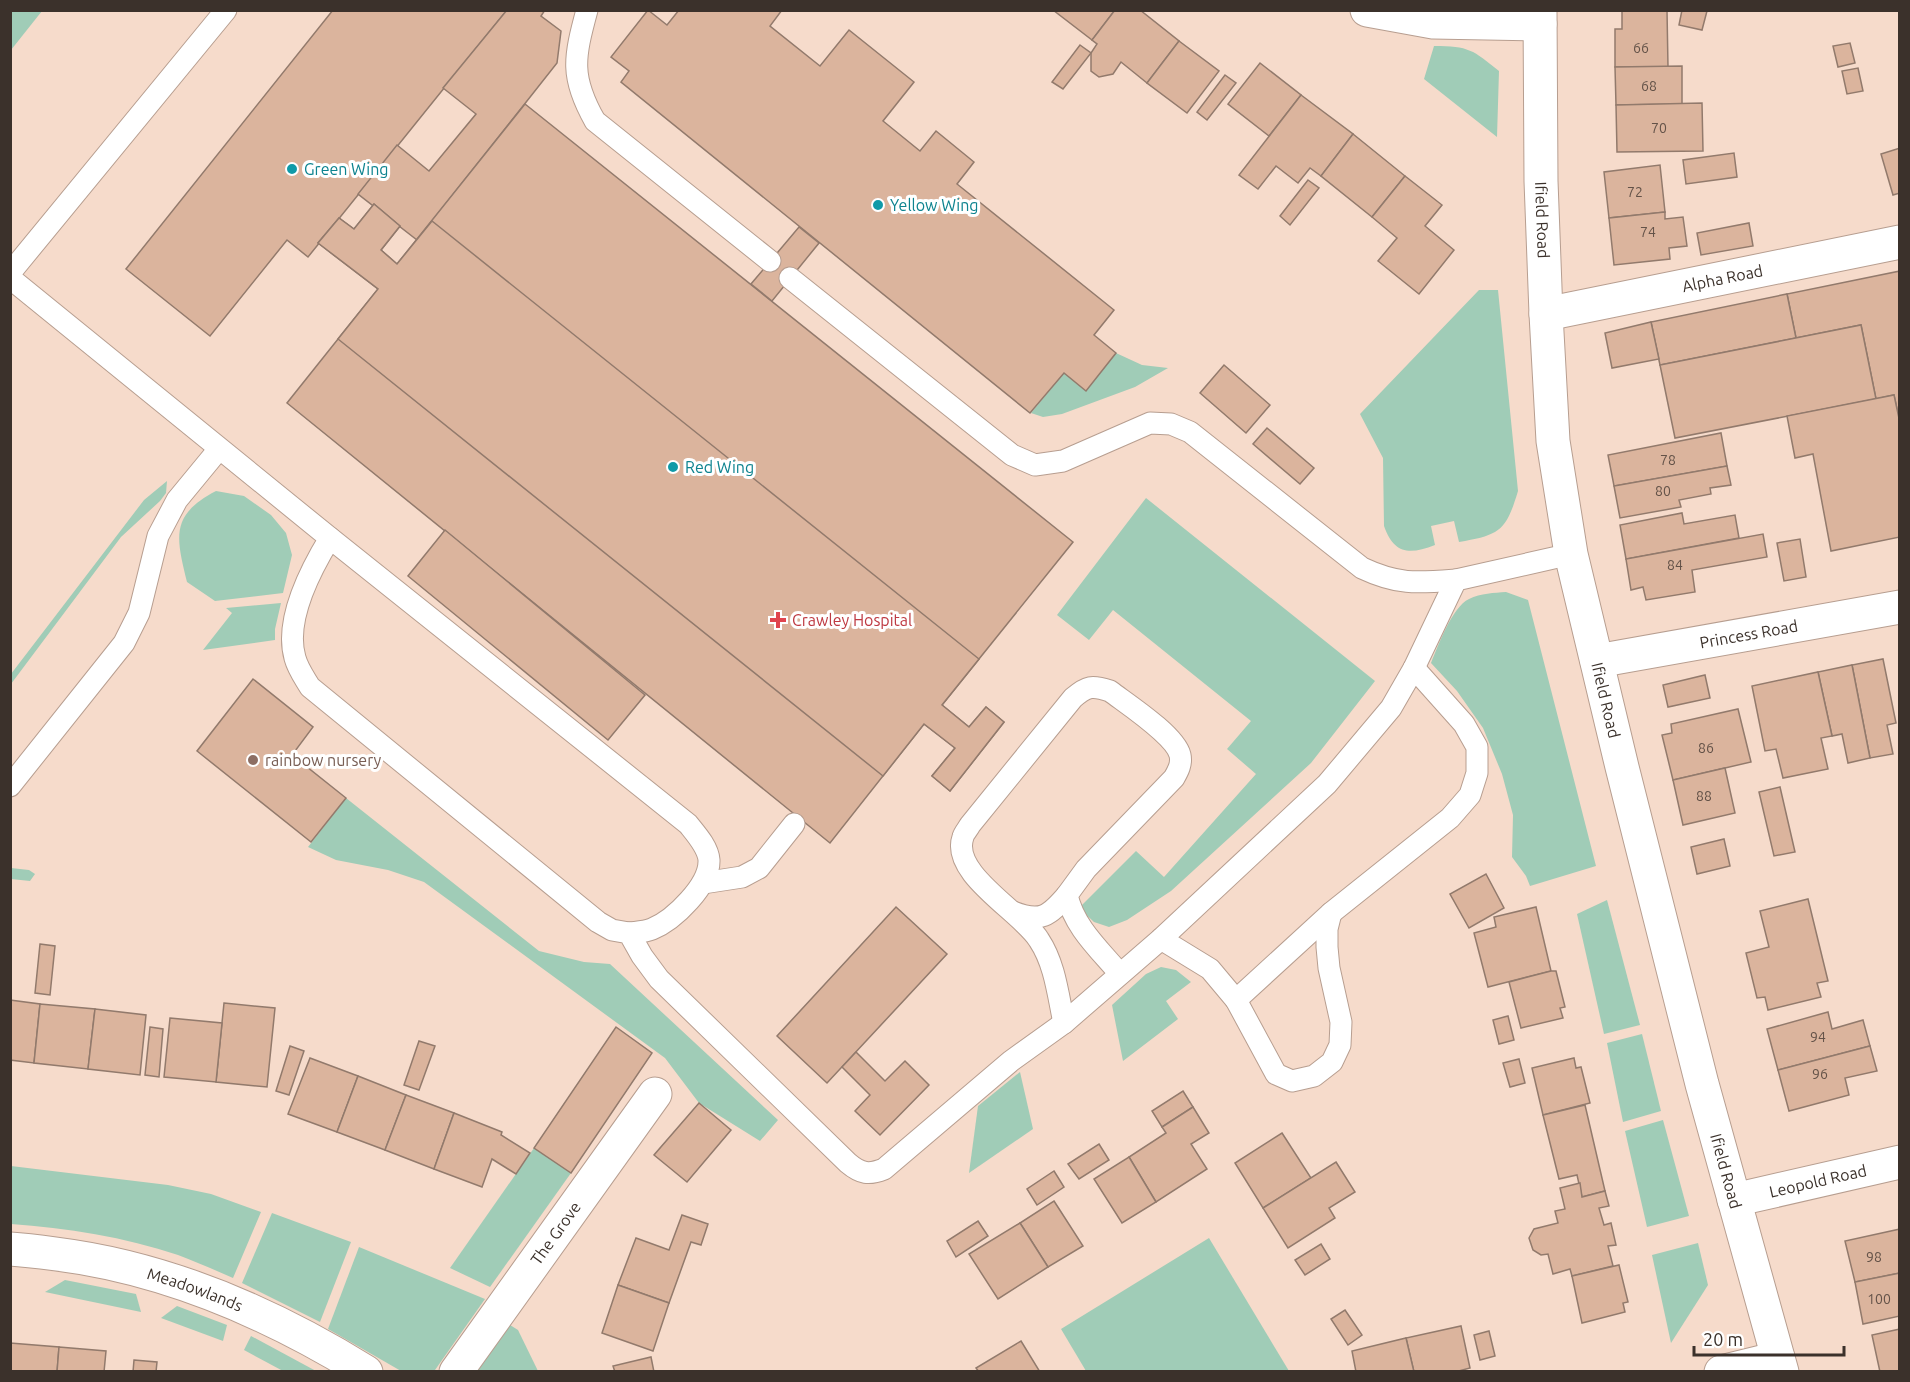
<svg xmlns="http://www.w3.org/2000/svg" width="1910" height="1382" font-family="Ubuntu,sans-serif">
<rect width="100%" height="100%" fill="#f6dbcb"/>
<!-- green -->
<g fill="#a0ccb7">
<polygon points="11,10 42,11 11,50 10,11"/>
<path d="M1434 46C1469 46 1473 50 1499 71L1497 137 1424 79Z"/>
<path d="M1479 290H1498L1518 491C1506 531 1500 535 1459 542L1454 521 1431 526 1435 545C1409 555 1394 554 1384 526L1383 458 1360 414Z"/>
<polygon points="1116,353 1142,365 1168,368 1135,387 1062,414 1043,417 1031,413 1064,373 1086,391"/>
<polygon points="167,481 166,493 160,501 121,537 11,684 11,674 144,500"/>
<path d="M216 491 244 496 271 515 286 533 292 555 283 593 215 601 187 582C176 537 170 515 216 491Z"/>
<polygon points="1146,498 1375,681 1311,763 1171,891 1127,920 1109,927 1094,922 1079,908 1136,851 1164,877 1256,774 1227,749 1251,721 1113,610 1089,640 1057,615"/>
<path d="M1506 592 1528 600 1596 866 1530 886 1526 876 1512 857 1513 815 1502 774 1483 728 1457 691 1431 663C1438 646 1452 607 1469 599 1481 593 1494 593 1506 592Z"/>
<polygon points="281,603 275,629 275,640 203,650 232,613 226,608"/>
<polygon points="346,798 539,951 584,962 610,964 778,1120 760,1141 699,1103 665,1058 424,882 388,870 336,860 308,847"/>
<polygon points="11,868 29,870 35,874 30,881 11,879"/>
<polygon points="1607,900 1640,1025 1604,1034 1577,914"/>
<polygon points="1161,967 1176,970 1191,982 1166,1001 1178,1019 1123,1061 1112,1005 1146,974"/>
<polygon points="1642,1034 1661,1111 1623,1122 1607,1043"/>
<polygon points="1020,1072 1033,1129 969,1173 978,1106"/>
<polygon points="1663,1120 1689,1216 1647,1227 1625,1131"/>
<polygon points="534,1148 571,1173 490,1287 450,1268"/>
<path d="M11 1166 168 1185 211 1194 261 1212 233 1278C215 1270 196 1262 178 1255 125 1237 66 1228 11 1224Z"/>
<polygon points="272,1213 351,1242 320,1322 242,1283"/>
<polygon points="1209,1238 1289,1371 1086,1371 1061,1329"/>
<polygon points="1698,1243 1708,1285 1671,1343 1652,1255"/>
<polygon points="359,1247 485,1299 435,1370 401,1371 328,1329"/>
<polygon points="65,1280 136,1294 141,1312 45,1292"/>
<polygon points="177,1306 227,1325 223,1341 161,1318"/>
<polygon points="507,1323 518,1330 538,1371 477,1372"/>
<polygon points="251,1336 316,1371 283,1371 244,1350"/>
</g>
<!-- building -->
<g fill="#dbb49d" stroke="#927a6c" stroke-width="1.5">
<polygon points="333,10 507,10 308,257 287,240 210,336 126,269"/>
<polygon points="507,10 545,10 541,16 561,31 557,63 417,240 358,194 397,145 429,171 476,114 443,88"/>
<polygon points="648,10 667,25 679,10 782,10 770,26 820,66 849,30 914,82 883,121 920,151 936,131 974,162 957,184 1114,310 1094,335 1116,353 1086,391 1064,373 1030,413 621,82 629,71 611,57"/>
<polygon points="1053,10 1115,10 1092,40"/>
<polygon points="1115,10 1140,10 1179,41 1147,83 1121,62 1113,74 1099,77 1091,71 1091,53 1097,44 1092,40"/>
<polygon points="1622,10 1667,10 1668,67 1615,67 1615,29 1622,29"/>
<polygon points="1682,10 1707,11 1702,30 1679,25"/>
<polygon points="1179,41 1219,71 1187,113 1147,83"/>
<polygon points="1850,43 1855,63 1838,67 1833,46"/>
<polygon points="1080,45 1091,53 1063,89 1052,82"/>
<polygon points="1260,63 1301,95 1269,136 1228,104"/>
<polygon points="1682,66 1682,104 1616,105 1615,67"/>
<polygon points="1858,68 1863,91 1847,94 1842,71"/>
<polygon points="1225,75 1236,83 1207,120 1197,112"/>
<polygon points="1301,95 1353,134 1321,176 1310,168 1298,183 1276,166 1258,189 1239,175"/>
<polygon points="1702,103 1703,151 1617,152 1616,105"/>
<polygon points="525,104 1073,542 942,705 969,727 986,707 1004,722 950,791 932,776 955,748 924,724 830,843 287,403 378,289 318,243 339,218 354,229 374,204 400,226 381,250 397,264"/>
<polygon points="1353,134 1405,176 1372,217 1321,176"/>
<polygon points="1900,148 1900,193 1893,195 1881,154"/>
<polygon points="1734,153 1737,177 1686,184 1683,160"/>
<polygon points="1660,165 1665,212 1609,218 1604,172"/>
<polygon points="1405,176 1442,205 1425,226 1454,250 1419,294 1378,261 1397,238 1372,217"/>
<polygon points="1308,180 1319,188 1290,225 1280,216"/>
<polygon points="374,204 400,226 381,250 397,264 432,221 979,659 942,705 969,727 986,707 1004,722 950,791 932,776 955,748 924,724 883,776 338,339 378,289 318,243 339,218 354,229"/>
<polygon points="1665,212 1665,219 1683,217 1687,246 1669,248 1670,259 1614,265 1609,218"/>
<polygon points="1749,223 1753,246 1701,255 1697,233"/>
<polygon points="799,227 819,243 772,301 751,284"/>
<polygon points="1900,271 1900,423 1894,395 1876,399 1861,325 1796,338 1787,294"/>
<polygon points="1787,294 1796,338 1660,365 1651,322"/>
<polygon points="1651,322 1659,359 1612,368 1605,333"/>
<polygon points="1861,325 1876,399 1675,438 1660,365"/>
<polygon points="1224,365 1270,405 1246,433 1200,393"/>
<polygon points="1894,395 1900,423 1900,537 1831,551 1813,454 1795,458 1787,416"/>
<polygon points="1267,428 1314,468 1300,484 1253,444"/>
<polygon points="1721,433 1727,466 1614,486 1608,455"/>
<polygon points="1727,466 1731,485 1710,488 1711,494 1679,500 1681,507 1620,518 1614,486"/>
<polygon points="1682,513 1684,524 1735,515 1739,538 1626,559 1620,525"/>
<polygon points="445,530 645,695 608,740 408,576"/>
<polygon points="1763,534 1767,557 1692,570 1695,592 1646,600 1643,587 1631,590 1626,559"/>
<polygon points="1800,539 1806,577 1784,581 1777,543"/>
<polygon points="1883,659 1896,723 1887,725 1893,754 1870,758 1852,665"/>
<polygon points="1852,665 1870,758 1848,763 1842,734 1832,736 1818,672"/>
<polygon points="1818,672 1832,736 1821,738 1828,769 1783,778 1776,749 1765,751 1752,686"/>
<polygon points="1705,675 1710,698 1668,707 1663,685"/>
<polygon points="253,679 313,727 292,755 346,798 311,842 197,751"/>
<polygon points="1738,709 1751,762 1673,780 1662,735 1672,733 1671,724"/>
<polygon points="1725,768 1735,813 1683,825 1673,780"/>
<polygon points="1780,787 1795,852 1774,856 1759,792"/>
<polygon points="1724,839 1730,866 1697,874 1691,847"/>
<polygon points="1486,874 1504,908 1469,928 1450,894"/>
<polygon points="1808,899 1828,981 1817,983 1821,997 1768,1010 1765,997 1757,998 1746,953 1769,947 1760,911"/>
<polygon points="896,907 947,954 827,1083 777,1036"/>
<polygon points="1536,907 1551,971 1488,987 1474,933 1496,927 1494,917"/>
<polygon points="40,944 55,946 50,995 35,993"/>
<polygon points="1551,971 1556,971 1565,1007 1560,1008 1563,1018 1521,1028 1509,982"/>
<polygon points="10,1000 40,1004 34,1063 10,1060"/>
<polygon points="224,1003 275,1008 267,1087 216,1082"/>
<polygon points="40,1004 95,1009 88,1069 34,1063"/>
<polygon points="95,1009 146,1015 140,1075 88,1069"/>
<polygon points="1828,1012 1832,1029 1863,1020 1870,1046 1778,1070 1767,1029"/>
<polygon points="1508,1016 1514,1040 1499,1044 1493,1020"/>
<polygon points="170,1018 222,1023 216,1082 164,1077"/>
<polygon points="150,1027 163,1029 159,1077 145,1075"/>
<polygon points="616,1027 652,1053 571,1173 534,1148"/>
<polygon points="419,1041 435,1046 419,1090 404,1085"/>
<polygon points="290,1046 304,1051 289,1095 276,1091"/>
<polygon points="1870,1046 1877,1071 1845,1078 1849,1095 1789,1111 1778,1070"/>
<polygon points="856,1052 885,1081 905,1061 929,1085 880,1135 855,1111 870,1095 842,1067"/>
<polygon points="310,1058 358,1076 337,1132 288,1114"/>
<polygon points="1574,1058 1576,1068 1581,1067 1590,1103 1543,1115 1532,1068"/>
<polygon points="1519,1059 1525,1083 1510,1087 1503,1063"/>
<polygon points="358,1076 406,1095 385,1150 337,1132"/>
<polygon points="1183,1091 1193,1107 1162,1127 1152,1111"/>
<polygon points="406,1095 454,1113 434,1169 385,1150"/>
<polygon points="699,1103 731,1130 687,1182 654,1155"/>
<polygon points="1585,1105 1605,1191 1582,1197 1577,1175 1559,1179 1543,1115"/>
<polygon points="1193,1107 1209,1133 1191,1144 1207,1169 1156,1202 1129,1157 1166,1133 1162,1127"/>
<polygon points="454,1113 502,1132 501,1135 530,1153 516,1174 492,1159 482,1187 434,1169"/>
<polygon points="1282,1133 1311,1178 1263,1208 1235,1163"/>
<polygon points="1099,1144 1109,1160 1079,1179 1068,1164"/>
<polygon points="1129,1157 1156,1202 1122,1223 1094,1179"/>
<polygon points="1336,1162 1355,1192 1329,1208 1335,1218 1288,1248 1263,1208"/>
<polygon points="1054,1171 1064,1187 1037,1205 1027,1189"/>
<polygon points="1580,1183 1582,1197 1605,1191 1609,1206 1599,1208 1604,1225 1611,1223 1616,1245 1608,1246 1613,1266 1572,1276 1570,1269 1553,1274 1548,1254 1541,1255 1533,1250 1529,1238 1534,1229 1558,1223 1555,1211 1565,1209 1560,1188"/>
<polygon points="1054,1201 1083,1246 1048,1267 1020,1223"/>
<polygon points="682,1215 708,1224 701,1245 691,1242 669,1303 618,1285 636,1238 669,1250"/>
<polygon points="978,1221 988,1236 956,1257 947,1241"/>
<polygon points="1020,1223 1048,1267 998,1299 969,1254"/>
<polygon points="1900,1229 1900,1273 1855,1282 1845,1241"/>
<polygon points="1321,1244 1330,1259 1305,1275 1295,1260"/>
<polygon points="1619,1265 1628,1302 1623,1303 1625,1312 1582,1323 1572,1276"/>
<polygon points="1900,1273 1900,1316 1863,1324 1855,1282"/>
<polygon points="618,1285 669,1303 653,1351 602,1333"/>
<polygon points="1345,1310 1362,1335 1348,1345 1331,1319"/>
<polygon points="1461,1326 1470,1368 1455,1372 1414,1372 1406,1338"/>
<polygon points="1900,1329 1900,1372 1880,1372 1872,1335"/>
<polygon points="1489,1331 1495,1356 1480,1360 1474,1335"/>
<polygon points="1406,1338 1414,1372 1356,1372 1352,1351"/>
<polygon points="1021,1341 1040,1372 979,1372 976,1368"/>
<polygon points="10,1343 59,1347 57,1372 10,1372"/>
<polygon points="59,1347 106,1351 104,1372 57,1372"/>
<polygon points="651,1357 654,1372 615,1372 613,1366"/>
<polygon points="134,1360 157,1362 156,1372 133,1372"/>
</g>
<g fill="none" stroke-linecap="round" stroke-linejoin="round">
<defs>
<g id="lane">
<path d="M587 10C574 58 570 77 595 121L770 261"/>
<polyline points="10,273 226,10"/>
<path d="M10 278 330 538 688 824C696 834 708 847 709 860 710 885 674 920 652 929 645 932 637 932 629 933"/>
<path d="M790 278 1012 455 1035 465 1063 461 1150 423 1171 424 1190 432 1362 568C1398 585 1417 583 1456 580"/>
<path d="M330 538C311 569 284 620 295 658 298 669 304 677 310 687L598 922 612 930 629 933 642 956 659 979 848 1163C861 1174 869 1175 884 1169L1011 1061 1064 1023 1161 939 1327 784 1391 708 1414 668 1456 580 1571 554"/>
<polyline points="10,786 124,643 139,613 158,536 177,500 219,449"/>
<polyline points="703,883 742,877 759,868 794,824"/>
<path d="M1013 912C1041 923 1049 916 1067 895"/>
<polyline points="1161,939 1210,969 1236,1000 1331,913 1450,818 1470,795 1477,773 1477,747 1464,724 1414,668"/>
<polyline points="1236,1000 1276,1074 1292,1081 1314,1076 1332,1062 1340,1045 1341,1022 1329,968 1327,947 1327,929 1331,913"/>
<path d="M1064 1023C1058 995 1055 964 1039 940 1022 912 950 874 963 837 964 833 968 829 970 825L1073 698C1087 686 1092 685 1110 691 1127 704 1175 735 1180 755 1182 764 1178 771 1174 778L1086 869 1067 895C1074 927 1099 949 1120 974"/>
</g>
<g id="street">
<polyline points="1367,10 1433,22 1540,24"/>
<path id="s1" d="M1540 10 1541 181 1546 314 1553 441 1571 554 1622 767 1702 1084 1782 1372"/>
<path id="s2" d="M1546 314 1900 242"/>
<path id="s3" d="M1597 661 1900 607"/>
<path id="s4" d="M1734 1200 1900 1162"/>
<path id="s5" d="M10 1249C26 1250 41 1252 56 1254 167 1268 271 1313 366 1372"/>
<path id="s6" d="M456 1372 655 1094"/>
<polyline points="1721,1372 1778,1358"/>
</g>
</defs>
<!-- lane casing -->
<use href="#lane" stroke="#b79e90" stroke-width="23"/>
<!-- street casing -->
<use href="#street" stroke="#b79e90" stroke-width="35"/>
<!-- lane -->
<use href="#lane" stroke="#fff" stroke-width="21"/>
<!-- street -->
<use href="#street" stroke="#fff" stroke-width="33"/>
</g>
<!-- markers -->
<g fill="#0f9aa8" stroke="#fff" stroke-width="2">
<circle cx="292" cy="169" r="6"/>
<circle cx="878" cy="205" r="6"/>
<circle cx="673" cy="467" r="6"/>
</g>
<path fill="#e0444e" stroke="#fff" stroke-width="2" d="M775 611h6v6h6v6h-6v6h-6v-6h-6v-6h6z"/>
<circle fill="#8d6e63" stroke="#fff" stroke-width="2" cx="253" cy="760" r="6"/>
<g text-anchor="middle" stroke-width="6" stroke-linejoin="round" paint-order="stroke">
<!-- number labels -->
<g font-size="14" fill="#635248">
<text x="1641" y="53">66</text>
<text x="1649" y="91">68</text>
<text x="1659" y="133">70</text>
<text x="1635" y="197">72</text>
<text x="1648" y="237">74</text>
<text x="1668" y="465">78</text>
<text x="1663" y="496">80</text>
<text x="1675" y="570">84</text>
<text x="1706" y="753">86</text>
<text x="1704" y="801">88</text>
<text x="1818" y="1042">94</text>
<text x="1820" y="1079">96</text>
<text x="1874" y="1262">98</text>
<text x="1879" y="1304">100</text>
</g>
<!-- culture labels -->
<g font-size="16" fill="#0d838f" stroke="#fff" text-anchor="start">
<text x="304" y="175">Green Wing</text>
<text x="890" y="211">Yellow Wing</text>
<text x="685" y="473">Red Wing</text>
</g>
<!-- street labels -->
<g font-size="16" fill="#3b312b" stroke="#fff">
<text dy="6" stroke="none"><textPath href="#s1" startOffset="210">Ifield Road</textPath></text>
<text dy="6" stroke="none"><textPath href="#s2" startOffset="180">Alpha Road</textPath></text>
<text dy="6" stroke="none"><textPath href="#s3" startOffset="154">Princess Road</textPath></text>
<text dy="6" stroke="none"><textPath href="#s1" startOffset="696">Ifield Road</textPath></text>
<text dy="6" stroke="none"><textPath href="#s1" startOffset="1182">Ifield Road</textPath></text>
<text dy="6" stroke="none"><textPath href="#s4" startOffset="86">Leopold Road</textPath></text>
<text dy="6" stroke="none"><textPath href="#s6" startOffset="171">The Grove</textPath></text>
<text dy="6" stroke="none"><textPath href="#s5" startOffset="190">Meadowlands</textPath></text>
</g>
<!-- health labels -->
<g font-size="16" fill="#be3a42" stroke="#fff" text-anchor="start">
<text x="792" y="626">Crawley Hospital</text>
</g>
<!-- education labels -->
<g font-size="16" fill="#785e54" stroke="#fff" text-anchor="start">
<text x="265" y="766">rainbow nursery</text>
</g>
</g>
<!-- border -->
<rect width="1910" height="1382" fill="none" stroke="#3b312b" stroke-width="24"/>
<!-- scale -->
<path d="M1694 1346v9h150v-9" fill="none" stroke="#3b312b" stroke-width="3"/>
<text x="1703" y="1346" font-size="18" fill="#3b312b" stroke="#ffffff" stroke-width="4.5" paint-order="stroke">20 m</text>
</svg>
